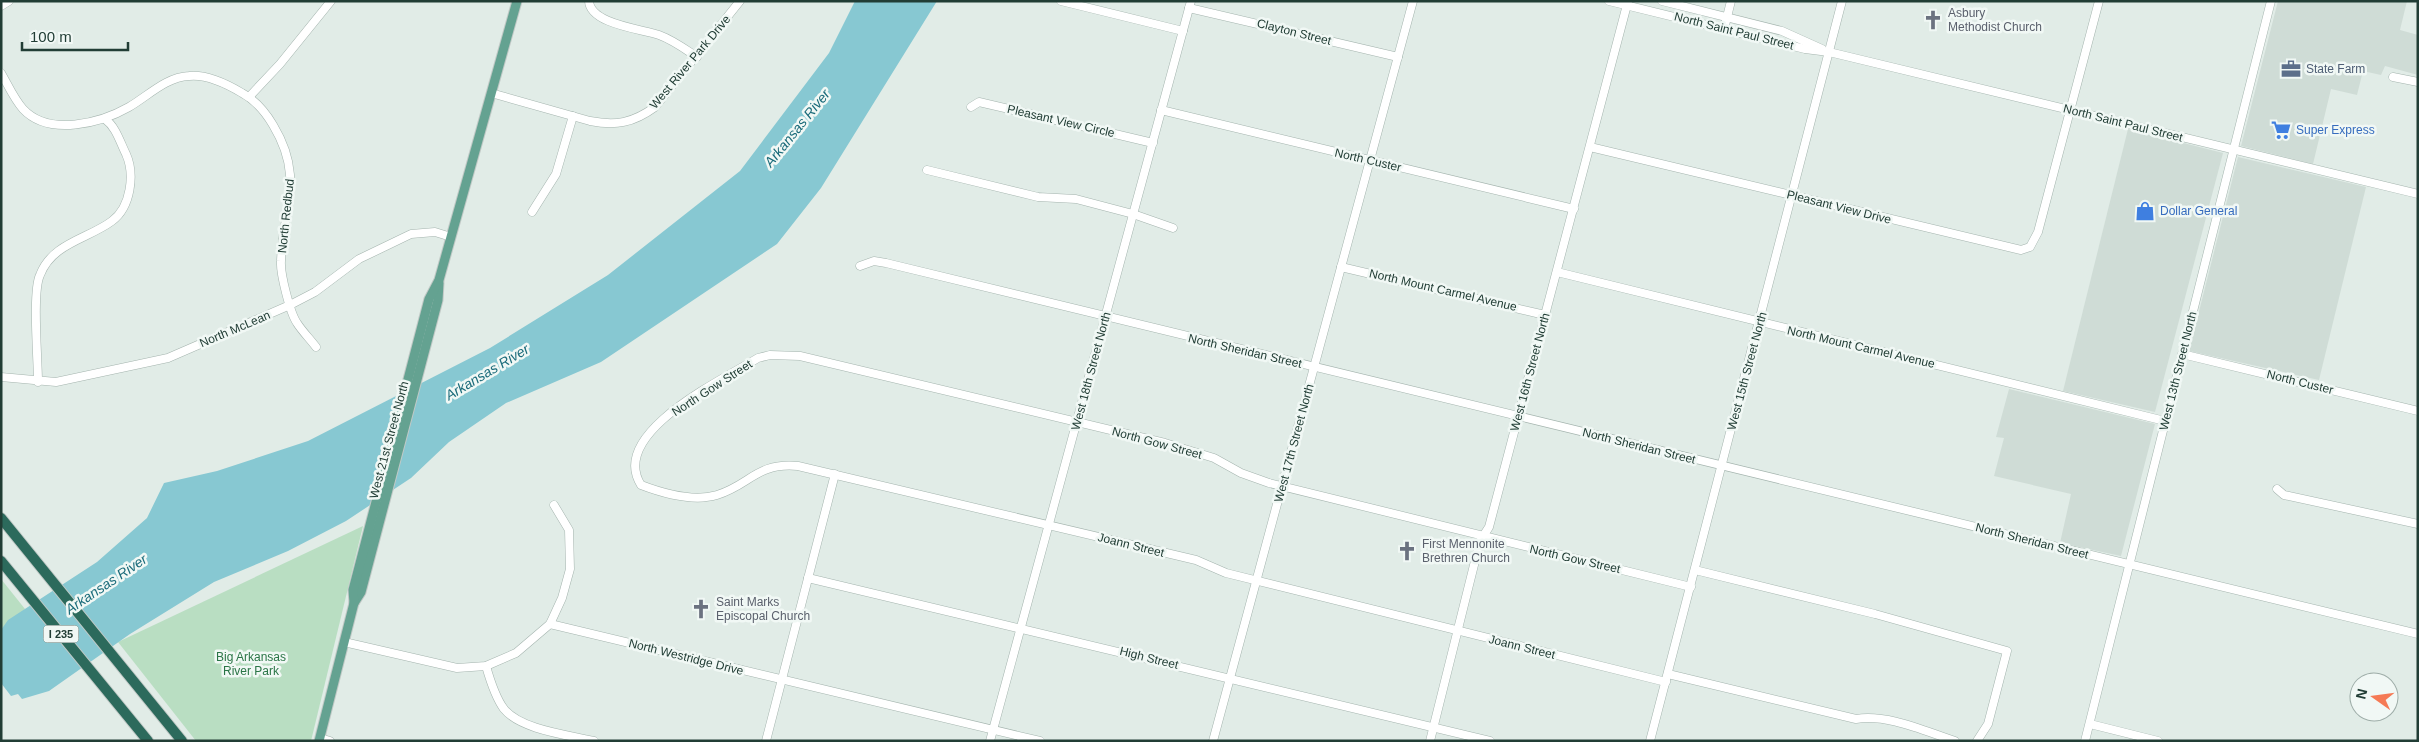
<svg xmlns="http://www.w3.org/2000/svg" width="2419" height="742" font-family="Helvetica,sans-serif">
<rect width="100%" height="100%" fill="#e1ece7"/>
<!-- built -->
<g fill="#cfdcd6">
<polygon points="2278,1 2407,1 2400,30 2418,35 2418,75 2385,66 2381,75 2363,71 2357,95 2331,89 2313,164 2241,146"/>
<polygon points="2128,129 2223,153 2155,412 2063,391"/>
<polygon points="2238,157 2366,187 2319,380 2189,351"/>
<polygon points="2009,389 2155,424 2121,556 2060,543 2071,494 1994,476 2004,438 1996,437"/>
</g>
<!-- green -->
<g fill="#b9dec2">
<polygon points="363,526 311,741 196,741 118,642"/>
<polygon points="1,579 25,609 1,633"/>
</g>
<!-- water -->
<polygon fill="#87c8d2" points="855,1 937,1 821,188 777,244 601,362 506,403 449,442 411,478 346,521 288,551 214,582 130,634 49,691 22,699 18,694 11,696 1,683 1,630 8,620 97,562 147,518 164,483 217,471 308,441 490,348 608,275 740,171 829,53"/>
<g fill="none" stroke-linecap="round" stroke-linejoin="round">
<defs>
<g id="minor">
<path d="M589 1C590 24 641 29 659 35 673 40 685 49 697 57"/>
<polyline points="1061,1 1183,31"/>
<polyline points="1609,1 1805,49 1829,52 2418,194"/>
<polyline points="1662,1 1782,31 1822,49"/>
<polyline points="1,6 9,1"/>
<polyline points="1189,8 1398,57"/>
<polyline points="1724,29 1731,1"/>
<path d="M1 73C8 85 14 99 23 109 49 137 101 123 129 107 148 96 166 77 189 76 207 74 227 84 242 93 255 100 266 113 273 125 305 178 283 207 281 261 280 273 290 313 297 323 302 331 310 339 316 347"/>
<polyline points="2393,77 2418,82"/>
<path d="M491 93 590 121C616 126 633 123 655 107L740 1"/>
<polyline points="249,97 280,64 331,1"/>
<polyline points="971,107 979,102 1153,143"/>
<polyline points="1161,110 1574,209"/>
<polyline points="1590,147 2021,250 2030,247 2038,232 2099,1"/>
<polyline points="927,170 1038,197 1076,199 1133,214 1173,228"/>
<polyline points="532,212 556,174 573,116"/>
<polyline points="860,266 874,261 886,263 2418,634"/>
<polyline points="1341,267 1545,315"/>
<polyline points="1557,272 2165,421"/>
<polyline points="2182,354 2418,411"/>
<polyline points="1,377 56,382 168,358 290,305 315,292 359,259 411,234 435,232 451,237"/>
<path d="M38 382C38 359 32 292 40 275 52 243 88 239 112 221 131 207 135 174 126 154 120 142 116 127 105 119"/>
<polyline points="2277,489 2284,495 2418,524"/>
<polyline points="1695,570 1875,614 2007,651 1988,724 1977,741"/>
<polyline points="808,578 1490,741"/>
<polyline points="550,624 1040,741"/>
<polyline points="344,642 457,668 486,666 516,653 550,624 562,598 570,569 569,530 554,505"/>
<path d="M486 666C490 680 495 697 504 709 521 730 569 735 594 741"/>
<path d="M1668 674 1856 719C1888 714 1924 731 1955 741"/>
<path d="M1666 682 1226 573 1196 560 798 466C757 462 750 485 717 495 694 502 662 493 641 485 608 433 724 379 758 358L770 355 800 356 1165 443 1214 458 1241 473 1269 483 1691 587"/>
<polyline points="2090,724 2158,741"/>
<polyline points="320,738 330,741"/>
<polyline points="766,741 835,474"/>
<polyline points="990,741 1191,1"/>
<polyline points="1213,741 1413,1"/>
<polyline points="1430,741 1480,541 1489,527 1628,1"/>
<polyline points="1650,741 1842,1"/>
<polyline points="2085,741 2271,1"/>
</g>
<g id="major">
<polyline points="354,603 361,592 438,300 439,283"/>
<polyline points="319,741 354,603 353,590 429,299 439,280 517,1"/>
</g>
<g id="highway">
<polyline points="1,518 182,741"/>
<polyline points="1,561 148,741"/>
</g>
</defs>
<!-- minor casing -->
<use href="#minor" stroke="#a4b4ae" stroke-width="9"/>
<!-- major casing -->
<use href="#major" stroke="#c1c9c6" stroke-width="11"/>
<!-- highway casing -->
<use href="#highway" stroke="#c1c9c6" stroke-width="12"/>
<!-- minor -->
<use href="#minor" stroke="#fff" stroke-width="8"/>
<!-- major -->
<use href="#major" stroke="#64a291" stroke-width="9"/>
<!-- highway -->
<use href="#highway" stroke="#2c6a5c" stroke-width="10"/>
</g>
<!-- icons -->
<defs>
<symbol id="church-bare" viewBox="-9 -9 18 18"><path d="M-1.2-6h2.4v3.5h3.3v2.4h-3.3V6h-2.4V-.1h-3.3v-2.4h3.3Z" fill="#6b7280" stroke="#f1f8f5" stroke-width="2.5" paint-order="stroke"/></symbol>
<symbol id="office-bare" viewBox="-9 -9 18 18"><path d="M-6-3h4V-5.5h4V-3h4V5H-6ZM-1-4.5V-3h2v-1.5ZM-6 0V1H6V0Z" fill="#5c6f8a" stroke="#f1f8f5" stroke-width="2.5" paint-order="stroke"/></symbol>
<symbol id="supermarket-bare" viewBox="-9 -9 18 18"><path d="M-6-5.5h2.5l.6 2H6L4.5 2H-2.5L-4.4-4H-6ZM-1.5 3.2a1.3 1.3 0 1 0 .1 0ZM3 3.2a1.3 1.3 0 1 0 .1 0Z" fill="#3f7fe0" stroke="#f1f8f5" stroke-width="2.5" paint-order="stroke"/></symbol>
<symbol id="shop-bare" viewBox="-9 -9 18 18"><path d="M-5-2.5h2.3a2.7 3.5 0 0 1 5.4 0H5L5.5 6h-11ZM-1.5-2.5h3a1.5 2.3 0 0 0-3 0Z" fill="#3f7fe0" stroke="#f1f8f5" stroke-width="2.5" paint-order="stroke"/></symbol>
</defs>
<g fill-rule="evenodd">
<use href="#church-bare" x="1919" y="6" width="28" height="28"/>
<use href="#office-bare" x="2277" y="55" width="28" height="28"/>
<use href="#supermarket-bare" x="2267" y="116" width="28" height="28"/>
<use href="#shop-bare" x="2131" y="197" width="28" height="28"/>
<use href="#church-bare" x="1393" y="537" width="28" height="28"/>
<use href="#church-bare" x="687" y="595" width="28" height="28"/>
</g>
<g text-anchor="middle" stroke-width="5" stroke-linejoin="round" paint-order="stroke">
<!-- shield labels -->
<rect fill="#f1f8f5" stroke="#5f756f" stroke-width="1" x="43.5" y="625.5" width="35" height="17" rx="4"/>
<g font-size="11" font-weight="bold" fill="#213d35">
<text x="61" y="638">I 235</text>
</g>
<!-- worship labels -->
<g font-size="12" fill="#5b616d" stroke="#f1f8f5" text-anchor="start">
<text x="1948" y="17">Asbury<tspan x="1948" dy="14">Methodist Church</tspan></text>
<text x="1422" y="548">First Mennonite<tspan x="1422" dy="14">Brethren Church</tspan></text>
<text x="716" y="606">Saint Marks<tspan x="716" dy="14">Episcopal Church</tspan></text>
</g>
<!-- street labels -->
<g font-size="12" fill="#213d35" stroke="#f1f8f5">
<text transform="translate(1734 31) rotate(14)" y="4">North Saint Paul Street</text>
<text transform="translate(1294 32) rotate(14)" y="4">Clayton Street</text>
<text transform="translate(690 62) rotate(-50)" y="4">West River Park Drive</text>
<text transform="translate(1061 121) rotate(13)" y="4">Pleasant View Circle</text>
<text transform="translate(2123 123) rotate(14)" y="4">North Saint Paul Street</text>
<text transform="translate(1368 160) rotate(13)" y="4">North Custer</text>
<text transform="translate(1839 207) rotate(14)" y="4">Pleasant View Drive</text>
<text transform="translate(286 216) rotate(-84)" y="4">North Redbud</text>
<text transform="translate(1443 290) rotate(13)" y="4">North Mount Carmel Avenue</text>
<text transform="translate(235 329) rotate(-23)" y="4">North McLean</text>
<text transform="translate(1861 347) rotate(13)" y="4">North Mount Carmel Avenue</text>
<text transform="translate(1245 351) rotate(13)" y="4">North Sheridan Street</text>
<text transform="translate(1091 371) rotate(-75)" y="4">West 18th Street North</text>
<text transform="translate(1747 371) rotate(-75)" y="4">West 15th Street North</text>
<text transform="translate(2178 371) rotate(-76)" y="4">West 13th Street North</text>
<text transform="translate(1530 372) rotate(-75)" y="4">West 16th Street North</text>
<text transform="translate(2300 382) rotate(14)" y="4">North Custer</text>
<text transform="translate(712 388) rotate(-33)" y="4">North Gow Street</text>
<text transform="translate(389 440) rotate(-75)" y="4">West 21st Street North</text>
<text transform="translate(1157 443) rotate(15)" y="4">North Gow Street</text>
<text transform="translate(1294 443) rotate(-75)" y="4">West 17th Street North</text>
<text transform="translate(1639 446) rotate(14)" y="4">North Sheridan Street</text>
<text transform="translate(2032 541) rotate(14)" y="4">North Sheridan Street</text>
<text transform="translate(1131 545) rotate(14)" y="4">Joann Street</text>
<text transform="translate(1575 559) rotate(13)" y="4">North Gow Street</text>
<text transform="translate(1522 647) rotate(14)" y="4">Joann Street</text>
<text transform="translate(686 657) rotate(14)" y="4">North Westridge Drive</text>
<text transform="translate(1149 658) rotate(14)" y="4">High Street</text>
</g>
<!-- service labels -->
<g font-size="12" fill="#4e5e75" stroke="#f1f8f5" text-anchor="start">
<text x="2306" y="73">State Farm</text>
</g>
<!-- shop labels -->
<g font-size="12" fill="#366cbe" stroke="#f1f8f5" text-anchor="start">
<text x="2296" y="134">Super Express</text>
<text x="2160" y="215">Dollar General</text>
</g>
<!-- park labels -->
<g font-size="12" fill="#2a7546" stroke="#f1f8f5">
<text x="251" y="661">Big Arkansas<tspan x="251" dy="14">River Park</tspan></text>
</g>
<!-- water labels -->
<g font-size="14" font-style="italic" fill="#1a6b7a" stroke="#f1f8f5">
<text transform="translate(797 128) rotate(-51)" y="5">Arkansas River</text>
<text transform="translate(487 372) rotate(-31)" y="5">Arkansas River</text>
<text transform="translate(106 584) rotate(-34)" y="5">Arkansas River</text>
</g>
</g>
<!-- border -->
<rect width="2419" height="742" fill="none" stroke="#213d35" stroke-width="5"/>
<!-- north arrow -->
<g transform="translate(2374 697) rotate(284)"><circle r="24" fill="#f1f8f5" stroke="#9eada8"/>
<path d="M0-4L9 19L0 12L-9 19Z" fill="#f57a55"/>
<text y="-8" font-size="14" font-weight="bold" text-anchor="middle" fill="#213d35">N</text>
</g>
<!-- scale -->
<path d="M22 42v8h106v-8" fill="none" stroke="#213d35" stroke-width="2.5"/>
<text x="30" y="42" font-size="15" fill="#213d35" stroke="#f1f8f5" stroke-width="4" paint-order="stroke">100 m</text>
</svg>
